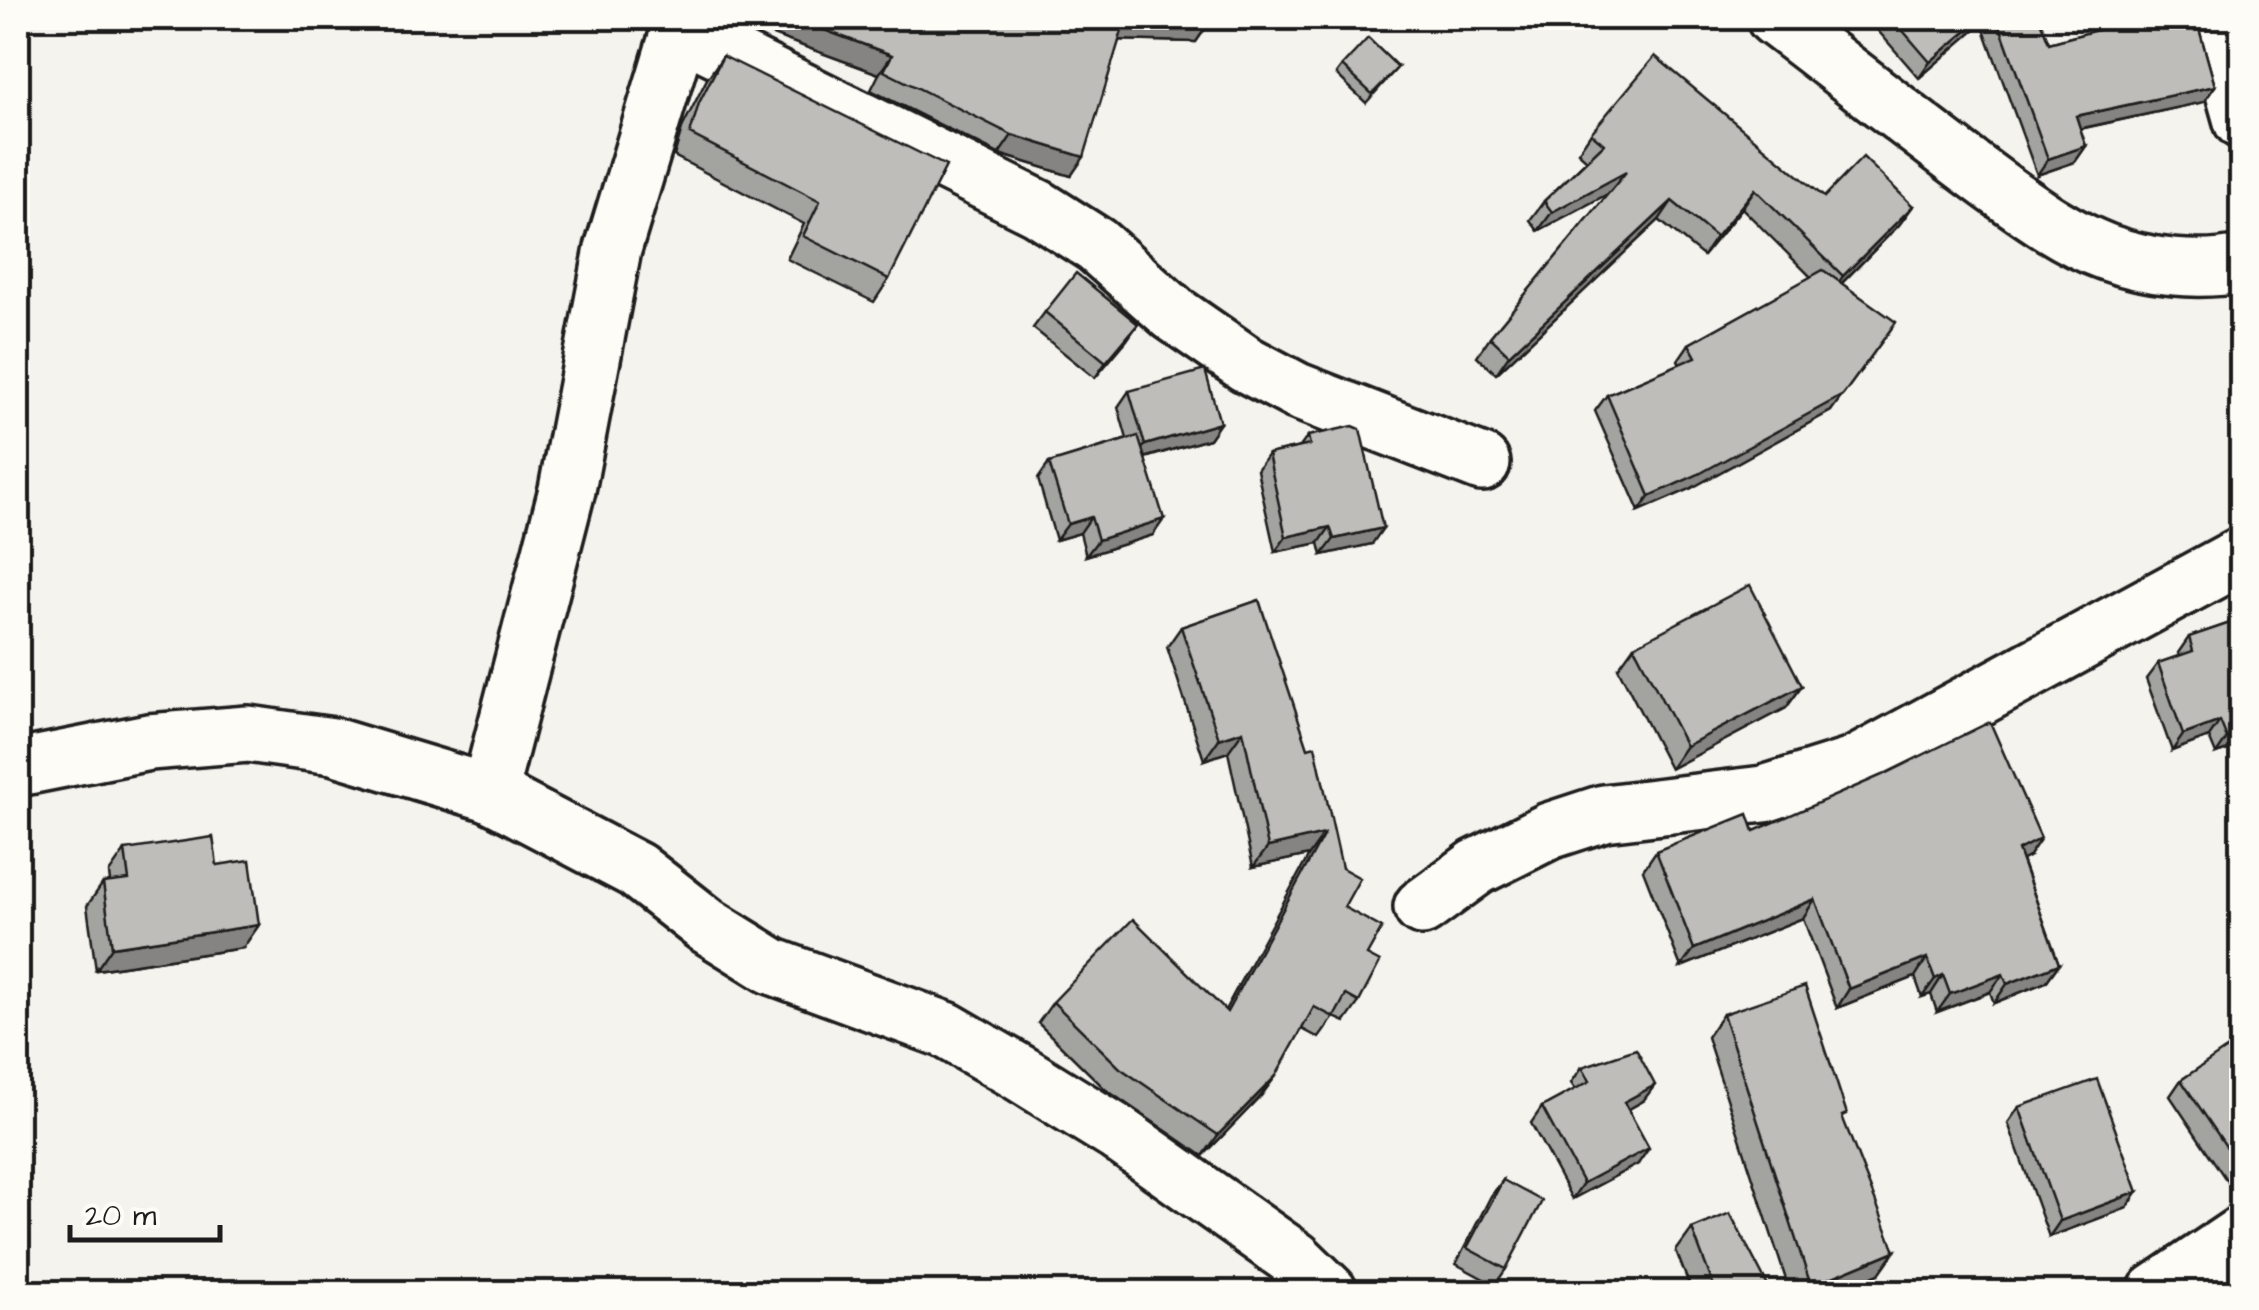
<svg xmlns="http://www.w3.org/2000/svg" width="2259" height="1310" font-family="'Architects Daughter',sans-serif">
<rect width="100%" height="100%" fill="#f4f3ee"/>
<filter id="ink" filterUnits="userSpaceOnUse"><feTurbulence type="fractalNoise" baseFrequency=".01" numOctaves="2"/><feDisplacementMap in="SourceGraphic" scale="20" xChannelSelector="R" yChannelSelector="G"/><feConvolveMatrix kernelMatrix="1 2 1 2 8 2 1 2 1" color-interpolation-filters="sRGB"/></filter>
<g filter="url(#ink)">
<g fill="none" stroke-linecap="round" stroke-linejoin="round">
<defs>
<g id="street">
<path d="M1775 18C1848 73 1920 131 1994 185 2029 210 2065 237 2106 252 2147 267 2199 273 2242 264"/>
<polyline points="2213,18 2242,121"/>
<polyline points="679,30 1038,208 1096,245 1174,314 1246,364 1297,391 1482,463"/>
<polyline points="18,768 149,742 248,734 333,746 489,793 636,870 706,925 772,966 946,1030 1020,1073 1117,1133 1295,1259 1329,1292"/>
<polyline points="489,793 567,490 613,249 683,18"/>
<polyline points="1422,907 1477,867 1549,831 1604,813 1764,794 1853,766 2242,555"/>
<polyline points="2156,1292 2242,1234"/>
</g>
</defs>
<!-- street casing -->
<use href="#street" stroke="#1c1c1c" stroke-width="62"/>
<!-- street -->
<use href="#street" stroke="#fdfcf7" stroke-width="55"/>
</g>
<!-- wall -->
<g fill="#a3a3a0" stroke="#1c1c1c" stroke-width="2.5">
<polygon points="767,18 1210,18 1209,23 1196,42 1119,40 1071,176 999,154 871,90 879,74 762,31"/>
<polygon points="1533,18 1550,18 1545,25"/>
<polygon points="1867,18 2039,18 2049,43 2109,27 2108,20 2110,18 2196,18 2215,86 2204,102 2080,129 2086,146 2075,162 2037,175 1981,21 1976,29 1919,78"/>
<polygon points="723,56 889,279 874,302 787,259 804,224 674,156 683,126 707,79"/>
<polygon points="1342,66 1398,67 1366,103 1336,74"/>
<polygon points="1591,133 1824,197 1913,206 1899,225 1842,283 1831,411 1688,490 1639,511 1595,411 1607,395 1680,364 1678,360 1689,344 1811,277 1742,208 1703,256 1659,220 1496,374 1477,356 1490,337 1609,193 1538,231 1530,220 1544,201 1587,160 1578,152"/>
<polygon points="1045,312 1138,324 1095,378 1033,328"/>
<polygon points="1129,391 1220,423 1209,439 1145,458 1153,535 1086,556 1080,533 1056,540 1038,479 1049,463 1127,439 1118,407"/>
<polygon points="1308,436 1372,544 1322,555 1319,543 1275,552 1257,470 1268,454 1300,447"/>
<polygon points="1259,600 1344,907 1367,955 1359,1002 1345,1022 1334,1017 1319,1038 1302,1029 1261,1096 1203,1156 1105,1089 1038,1023 1053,1002 1225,1010 1309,855 1253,867 1228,752 1204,760 1167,647 1181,627"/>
<polygon points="2242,619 2242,745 2216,754 2209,737 2172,751 2146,679 2158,663 2179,656 2178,653 2189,637"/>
<polygon points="1634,646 1802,686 1786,708 1670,769 1618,668"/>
<polygon points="1754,831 2028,857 2022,860 2059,964 2046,982 1994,1003 1990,992 1937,1012 1931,994 1922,997 1915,977 1837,1008 1803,918 1681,967 1643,870 1656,851"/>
<polygon points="125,850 217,865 243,948 96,970 87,906 103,883 110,882 109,873"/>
<polygon points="1723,1014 1843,1120 1879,1274 1834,1292 1790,1292 1707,1037"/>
<polygon points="2242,1040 2242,1193 2237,1196 2170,1096 2181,1080"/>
<polygon points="1582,1067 1643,1101 1629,1109 1638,1164 1572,1199 1531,1123 1542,1107 1575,1089 1571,1083"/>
<polygon points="2019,1107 2127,1208 2049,1237 2008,1123"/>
<polygon points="1503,1180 1506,1269 1495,1285 1456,1264 1491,1196"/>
<polygon points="1692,1229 1771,1292 1692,1292 1676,1251"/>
</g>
<!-- shaded-wall -->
<g fill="#858482" stroke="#1c1c1c" stroke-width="2.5">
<polygon points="772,18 792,18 892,55 879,74 762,31"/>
<polygon points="1982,18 1984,18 1976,29 1919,78 1930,62"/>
<polygon points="1125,21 1209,23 1196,42 1112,40"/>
<polygon points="2215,86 2204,102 2064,132 2076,116"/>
<polygon points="1012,135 1084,157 1071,176 999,154"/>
<polygon points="2086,146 2075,162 2037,175 2048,159"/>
<polygon points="1626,172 1613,191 1538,231 1552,212"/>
<polygon points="1755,189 1742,208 1703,256 1716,237"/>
<polygon points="1672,201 1659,220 1496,374 1509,355"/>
<polygon points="1913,206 1899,225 1830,295 1843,276"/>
<polygon points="1896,322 1831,411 1688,490 1639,511 1650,496"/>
<polygon points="1138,324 1127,340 1095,378 1106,362"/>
<polygon points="1220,423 1209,439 1133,461 1145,445"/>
<polygon points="1091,517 1080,533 1056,540 1068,524"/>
<polygon points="1164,519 1153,535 1086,556 1098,540"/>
<polygon points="1330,527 1319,543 1275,552 1286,537"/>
<polygon points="1383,528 1372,544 1322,555 1334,539"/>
<polygon points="1802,686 1786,708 1670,769 1686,746"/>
<polygon points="2220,721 2209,737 2172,751 2183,735"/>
<polygon points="1243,731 1228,752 1204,760 1219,739"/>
<polygon points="2242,733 2242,745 2216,754 2227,738"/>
<polygon points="1324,834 1309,855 1253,867 1268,847"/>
<polygon points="2041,838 2028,857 2005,869 2018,850"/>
<polygon points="1815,899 1803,918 1681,967 1694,949"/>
<polygon points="259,925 243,948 96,970 112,947"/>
<polygon points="1927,958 1915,977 1837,1008 1849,989"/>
<polygon points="2059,964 2046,982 1994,1003 2007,984"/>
<polygon points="2003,974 1990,992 1937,1012 1950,994"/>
<polygon points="1943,975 1931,994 1922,997 1935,979"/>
<polygon points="1276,1076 1261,1096 1203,1156 1218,1135"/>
<polygon points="1655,1085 1643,1101 1613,1118 1624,1102"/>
<polygon points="1649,1148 1638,1164 1572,1199 1583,1183"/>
<polygon points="2138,1192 2127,1208 2049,1237 2060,1221"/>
<polygon points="1895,1251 1879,1274 1834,1292 1806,1292 1811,1286"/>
</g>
<!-- building -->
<g fill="#bebdba" stroke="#1c1c1c" stroke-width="2.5">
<polygon points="792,18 1210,18 1209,23 1125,21 1084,157 1012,135 884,71 892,55"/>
<polygon points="1892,18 1982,18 1930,62"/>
<polygon points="1997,18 2039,18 2049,43 2123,23 2122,18 2196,18 2215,86 2076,116 2086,146 2048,159"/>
<polygon points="1368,38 1398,67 1372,94 1342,66"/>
<polygon points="723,56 946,166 889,279 803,236 820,201 690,134 699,103"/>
<polygon points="1655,56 1824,197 1863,157 1913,206 1843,276 1755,189 1716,237 1672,201 1509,355 1490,337 1626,172 1552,212 1544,201 1604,144 1591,133"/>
<polygon points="1823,270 1896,322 1843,395 1699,474 1650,496 1607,395 1696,357 1689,344"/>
<polygon points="1076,273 1138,324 1106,362 1045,312"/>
<polygon points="1205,370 1220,423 1145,445 1129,391"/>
<polygon points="1353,426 1360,429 1383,528 1334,539 1330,527 1286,537 1268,454 1310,445 1308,436"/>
<polygon points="1138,436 1164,519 1098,540 1091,517 1068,524 1049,463"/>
<polygon points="1750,585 1802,686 1686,746 1634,646"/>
<polygon points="1259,600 1308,748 1315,746 1342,868 1360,878 1344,907 1382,928 1367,955 1380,962 1359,1002 1346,995 1334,1017 1314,1007 1276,1076 1218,1135 1120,1068 1053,1002 1133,919 1227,1012 1324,834 1268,847 1243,731 1219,739 1181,627"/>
<polygon points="2242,619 2242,733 2227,738 2220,721 2183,735 2158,663 2193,651 2189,637"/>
<polygon points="1990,722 2041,838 2018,850 2059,964 2007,984 2003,974 1950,994 1943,975 1935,979 1927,958 1849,989 1815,899 1694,949 1656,851 1748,814 1754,831 1882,775"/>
<polygon points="213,837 217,865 250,860 259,925 112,947 103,883 129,880 125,850"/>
<polygon points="1805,986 1847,1114 1842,1116 1895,1251 1811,1286 1723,1014"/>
<polygon points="2241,1039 2242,1040 2242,1170 2181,1080"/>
<polygon points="1636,1049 1655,1085 1624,1102 1649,1148 1583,1183 1542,1107 1590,1081 1582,1067"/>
<polygon points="2097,1079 2138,1192 2060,1221 2019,1107"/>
<polygon points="1503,1180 1542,1201 1506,1269 1467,1248"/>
<polygon points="1730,1213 1771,1292 1716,1292 1692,1229"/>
</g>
</g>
<!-- margin -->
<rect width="2259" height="1310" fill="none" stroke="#fdfcf7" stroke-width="60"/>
<rect x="30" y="30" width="2199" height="1250" fill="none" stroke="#1c1c1c" stroke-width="4" filter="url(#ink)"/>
<!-- scale -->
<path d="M70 1225v15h150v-15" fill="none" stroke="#1c1c1c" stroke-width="5"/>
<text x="85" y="1225" font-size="30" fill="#1c1c1c" stroke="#fdfcf7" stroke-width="8" paint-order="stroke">20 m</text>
</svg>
